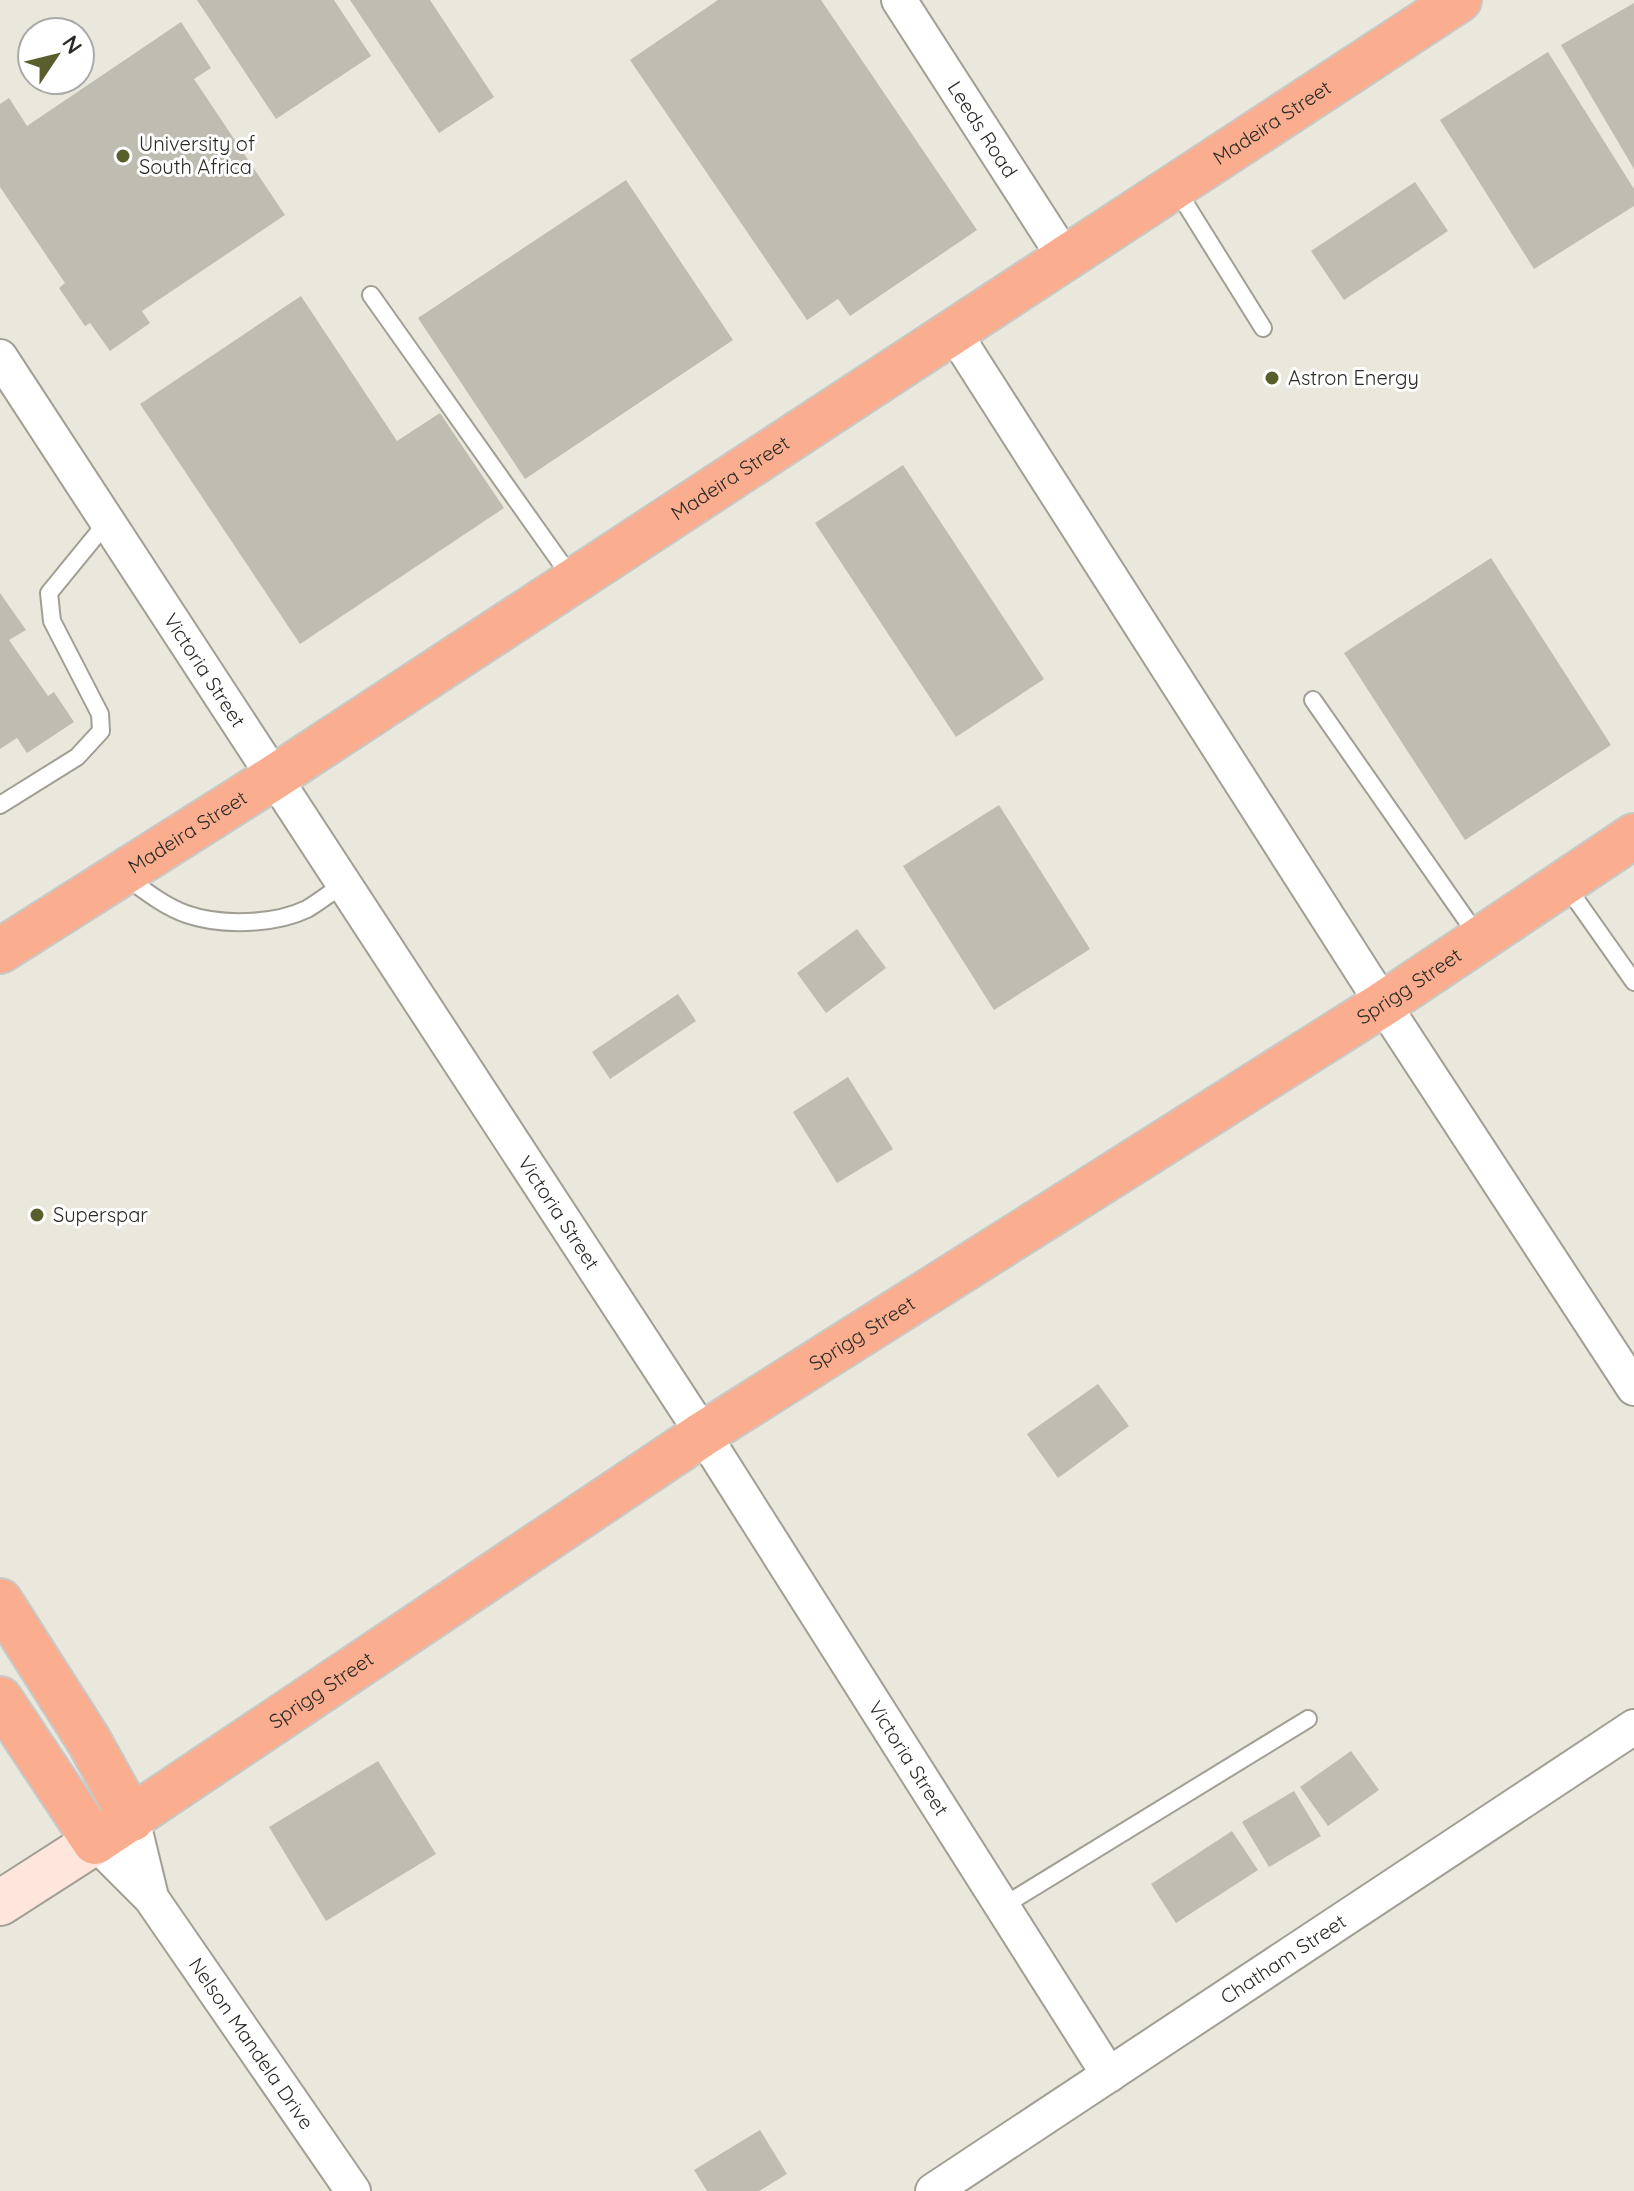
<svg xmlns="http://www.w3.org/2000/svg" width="1634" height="2191" font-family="Quicksand,sans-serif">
<rect width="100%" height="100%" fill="#eae8dc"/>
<!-- building -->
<g fill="#bfbcb1">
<polygon points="197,0 334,0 371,56 276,119"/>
<polygon points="350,0 430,0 494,97 439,133"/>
<polygon points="718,0 821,0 977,230 850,316 838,299 807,320 630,60"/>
<polygon points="1634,3 1634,169 1561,45"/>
<polygon points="181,22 211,68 194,79 285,215 142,311 150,323 110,351 90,323 85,326 59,288 65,283 0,187 0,104 9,98 27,126"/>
<polygon points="1548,52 1634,189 1634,206 1534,269 1440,120"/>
<polygon points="626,180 733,340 525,479 418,318"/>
<polygon points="1415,182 1448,231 1344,300 1311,251"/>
<polygon points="301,296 397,441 440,413 504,508 300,644 140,404"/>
<polygon points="903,465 1044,679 956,737 815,523"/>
<polygon points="1491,558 1611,745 1465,840 1344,653"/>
<polygon points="0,593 26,630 9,640 48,696 54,692 74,722 27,753 17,738 0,749"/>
<polygon points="999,805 1090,949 994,1010 903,866"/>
<polygon points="857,929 886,968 826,1013 797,973"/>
<polygon points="678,994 696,1021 610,1079 592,1052"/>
<polygon points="848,1077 893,1149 837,1183 793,1112"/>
<polygon points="1098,1384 1129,1426 1058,1478 1027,1434"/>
<polygon points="1351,1751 1379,1790 1328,1826 1300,1787"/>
<polygon points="378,1761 436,1854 326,1921 269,1827"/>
<polygon points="1294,1791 1321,1836 1269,1867 1242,1822"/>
<polygon points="1232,1831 1258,1870 1176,1923 1151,1884"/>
<polygon points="760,2130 787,2174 759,2191 707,2191 694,2170"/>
</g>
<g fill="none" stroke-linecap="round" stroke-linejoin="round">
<defs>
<g id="lane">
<polyline points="1175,187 1263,328"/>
<polyline points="371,295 573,580"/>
<polyline points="1313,700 1479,938"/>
<polyline points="0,805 77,757 101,731 100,714 52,621 49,593 107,522"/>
<path d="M123 875C143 889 163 906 186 914 220 926 274 925 307 909 319 902 331 892 343 885"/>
<polyline points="1565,884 1634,982"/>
<polyline points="1003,1906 1308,1719"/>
</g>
<g id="street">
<path id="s1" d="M899 0 1065 258"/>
<polyline points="953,331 1383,1004 1634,1388"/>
<path id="s2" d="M0 357 703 1434 1109 2075"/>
<polyline points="132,1819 151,1897"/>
<path id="s3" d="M95 1842 151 1898 353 2191"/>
<path id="s4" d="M933 2191 1634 1727"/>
</g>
<polyline id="secondary" points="0,1903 95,1842"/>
<g id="highway">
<path id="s5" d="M0 951 273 778 1459 0"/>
<polyline points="0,1601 89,1741 132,1819"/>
<path id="s6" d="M0 1699 95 1842 703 1434 1383 1004 1634 836"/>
</g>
</defs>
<!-- lane casing -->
<use href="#lane" stroke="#a19f94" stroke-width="20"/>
<!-- street casing -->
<use href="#street" stroke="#a19f94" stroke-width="38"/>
<!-- secondary casing -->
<use href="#secondary" stroke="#a19f94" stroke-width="48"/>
<!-- highway casing -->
<use href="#highway" stroke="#c8c8c6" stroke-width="48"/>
<!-- lane -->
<use href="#lane" stroke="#fff" stroke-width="16"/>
<!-- street -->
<use href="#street" stroke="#fff" stroke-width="34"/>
<!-- secondary -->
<use href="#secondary" stroke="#fee6dd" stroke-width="44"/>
<!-- highway -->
<use href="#highway" stroke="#fbad8f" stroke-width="44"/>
</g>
<!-- markers -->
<g fill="#5a5e2c" stroke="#fff" stroke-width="3">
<circle cx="123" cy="156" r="8"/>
<circle cx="1272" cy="378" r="8"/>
<circle cx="37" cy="1215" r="8"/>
</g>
<g text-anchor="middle" stroke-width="6" stroke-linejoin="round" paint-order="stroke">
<!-- street labels -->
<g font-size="20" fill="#2b2a25" stroke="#fff">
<text dy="7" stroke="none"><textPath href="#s5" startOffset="1518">Madeira Street</textPath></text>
<text dy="7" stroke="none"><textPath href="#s1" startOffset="154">Leeds Road</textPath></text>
<text dy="7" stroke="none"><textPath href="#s5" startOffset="870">Madeira Street</textPath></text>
<text dy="7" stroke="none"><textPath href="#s2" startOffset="374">Victoria Street</textPath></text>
<text dy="7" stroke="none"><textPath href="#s5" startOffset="222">Madeira Street</textPath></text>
<text dy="7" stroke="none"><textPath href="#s6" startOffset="1740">Sprigg Street</textPath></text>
<text dy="7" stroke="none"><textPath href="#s2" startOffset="1022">Victoria Street</textPath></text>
<text dy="7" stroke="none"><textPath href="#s6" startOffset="1092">Sprigg Street</textPath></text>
<text dy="7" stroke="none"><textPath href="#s6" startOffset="444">Sprigg Street</textPath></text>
<text dy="7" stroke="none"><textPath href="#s2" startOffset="1670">Victoria Street</textPath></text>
<text dy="7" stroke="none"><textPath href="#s4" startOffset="420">Chatham Street</textPath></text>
<text dy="7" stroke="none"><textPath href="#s3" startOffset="256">Nelson Mandela Drive</textPath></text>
</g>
<!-- poi labels -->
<g font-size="20" fill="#2b2a25" stroke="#fff" text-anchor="start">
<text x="139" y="151">University of<tspan x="139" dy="23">South Africa</tspan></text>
<text x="1288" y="385">Astron Energy</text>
<text x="53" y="1222">Superspar</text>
</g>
</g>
<!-- north arrow -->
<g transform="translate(56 56) rotate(55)"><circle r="38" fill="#ffffff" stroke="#aaaaa8" stroke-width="2"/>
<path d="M0-6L14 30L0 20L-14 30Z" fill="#5a5e2c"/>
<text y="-12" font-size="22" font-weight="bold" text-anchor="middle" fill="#2b2a25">N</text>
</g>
</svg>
